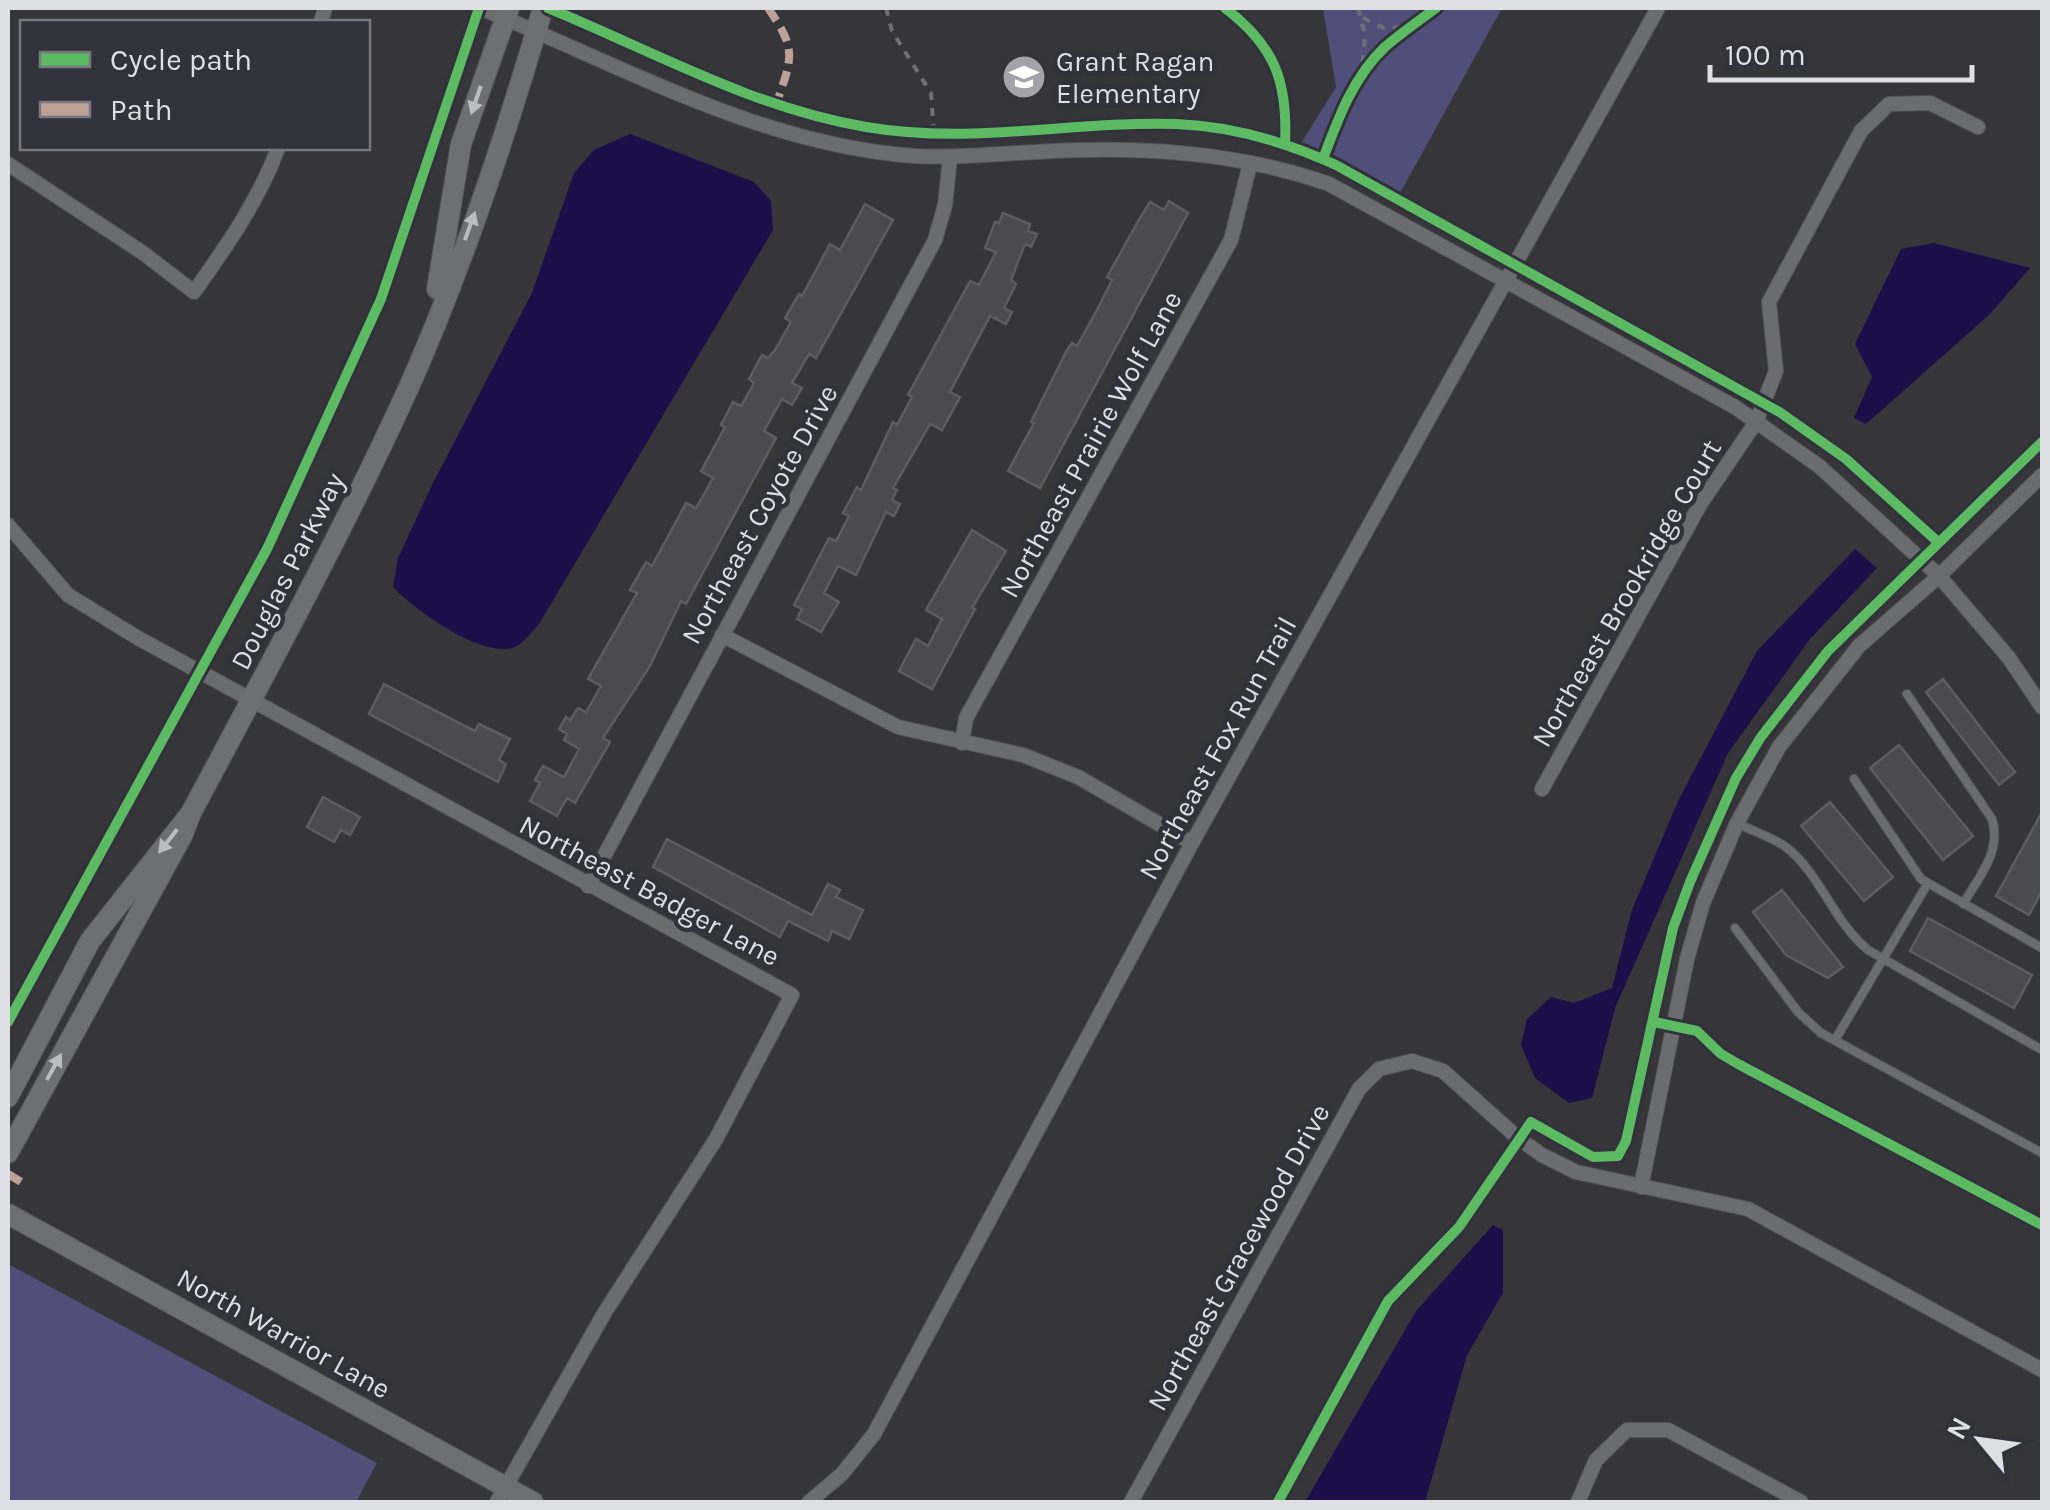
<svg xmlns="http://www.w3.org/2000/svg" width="2050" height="1510" font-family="Karla,sans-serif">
<rect width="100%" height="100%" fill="#35353a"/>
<!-- green -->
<g fill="#504f79">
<polygon points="1323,8 1502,8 1399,195 1300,145 1336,87"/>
<polygon points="8,1264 377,1463 356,1502 8,1502"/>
</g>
<!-- water -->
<g fill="#1c0f49">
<path d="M630 134 754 182 771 201 773 230 539 624C533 630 525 642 517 646 486 662 413 609 393 587L398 558 433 483 532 293 574 173 594 150Z"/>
<polygon points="1934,243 2030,268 1990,314 1866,424 1854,418 1872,377 1855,344 1901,249"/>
<polygon points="1855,549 1877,568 1810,639 1728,753 1615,1008 1592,1098 1569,1103 1535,1078 1521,1045 1527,1019 1551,997 1574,1003 1612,988 1632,910 1678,801 1757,651"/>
<polygon points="1493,1225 1503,1230 1503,1293 1467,1355 1425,1502 1305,1502 1416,1311"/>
</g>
<!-- building -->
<g fill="#4b4b4f" stroke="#5d5d61" stroke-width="2.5">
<polygon points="1169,201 1188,213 1040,488 1008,471 1034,423 1031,422 1067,350 1072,343 1077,346 1097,310 1112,280 1107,277 1140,218 1150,202 1164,210"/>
<polygon points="865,204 893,220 816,358 809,354 792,383 802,388 792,405 782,399 764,431 776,438 686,604 681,601 650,666 603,738 610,742 575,803 567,798 557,816 530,801 540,783 535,780 543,766 564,777 579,749 564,740 567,734 559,729 566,717 570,720 578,708 586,712 601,686 588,679 637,593 630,590 646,562 652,566 686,503 696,508 713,478 701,471 725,427 721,425 733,402 741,406 754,383 749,379 762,355 768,358 775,350 791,322 785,318 799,294 802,296 830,244 840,250"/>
<polygon points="1003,213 1030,224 1028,231 1037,234 1031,247 1025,244 1011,280 1016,284 1004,308 1012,312 1006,324 990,316 950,392 960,397 942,430 930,424 893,488 897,490 892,500 900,504 894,516 886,512 856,575 838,566 824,593 839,602 821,632 797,619 802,609 794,605 829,538 836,541 849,516 843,513 857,487 861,490 893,422 897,425 912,397 908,395 970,281 979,285 996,252 985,248 995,222 999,223"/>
<polygon points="972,530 1006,551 972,608 975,609 932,689 899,671 916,639 928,646 942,619 926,610"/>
<polygon points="1943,679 2015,772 1999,785 1926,692"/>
<polygon points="384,684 475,731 479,724 510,739 499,760 506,764 498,782 369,714"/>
<polygon points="1899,745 1973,836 1943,860 1870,768"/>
<polygon points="323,797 360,817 350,835 341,830 334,842 307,827"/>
<polygon points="1830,802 1893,877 1864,901 1801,826"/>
<polygon points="2042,812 2042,891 2029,915 1996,896"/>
<polygon points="667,839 812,915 828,884 840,890 836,897 863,910 849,939 832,931 828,941 788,921 780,937 653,867"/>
<polygon points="1782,890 1843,967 1828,978 1786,955 1753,912"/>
<polygon points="1928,918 2032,975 2014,1008 1910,951"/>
</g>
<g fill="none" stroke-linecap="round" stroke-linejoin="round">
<defs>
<g id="lane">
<path d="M1907 694 1992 819C2002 851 1979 877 1963 904"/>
<polyline points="1854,779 1921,879 2042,948"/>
<path d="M1737 823C1752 831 1772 837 1786 847 1821 875 1833 921 1868 950L2042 1050"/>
<polyline points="1735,928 1798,1012 1821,1033 2042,1153"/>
<polyline points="1835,1040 1928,883"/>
</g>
<g id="street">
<path d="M480 8C614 62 747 138 893 154 942 160 988 154 1037 152 1136 146 1235 151 1329 184L1735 407 1819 466 1939 576 2009 658 2042 707"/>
<polyline points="321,22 325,8"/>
<path d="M8 164 143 253 194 292C226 247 259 200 278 148"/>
<polyline points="8,525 68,595 138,638 792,995 716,1139 605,1312 497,1502"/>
<polyline points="722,635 898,727 1023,755 1078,777 1192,843"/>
<polyline points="962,743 966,718 1231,240 1250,164"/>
<polyline points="1542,789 1701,503 1756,422 1776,371 1769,302 1861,131 1889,104 1930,103 1978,127"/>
<polyline points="588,886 935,240 945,205 950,158"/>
<polyline points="1641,1187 1687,959 1703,903 1737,823 1779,747 1859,646 1939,576 2042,475"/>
<polyline points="809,1502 842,1474 874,1434 1192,843 1658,8"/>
<polyline points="1131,1502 1359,1089 1379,1069 1412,1061 1443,1071 1518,1138 1542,1155 1576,1172 1748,1209 2042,1370"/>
<polyline points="1578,1502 1596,1460 1627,1430 1668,1430 1801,1502"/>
</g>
<g id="secondary">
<polyline points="437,289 461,144 509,8"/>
<path d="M191 813C266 672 343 532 409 387 463 266 506 135 543 8"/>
<polyline points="8,1097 90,941 191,813 182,836 8,1153"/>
<polyline points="8,1214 533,1502"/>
</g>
</defs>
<!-- lane casing -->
<use href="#lane" stroke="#545458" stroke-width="10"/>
<!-- street casing -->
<use href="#street" stroke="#545458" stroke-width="16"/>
<!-- secondary casing -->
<use href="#secondary" stroke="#545458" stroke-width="22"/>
<!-- path -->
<g stroke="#707074" stroke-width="4" stroke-dasharray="8 8" stroke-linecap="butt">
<polyline points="886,8 892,31 931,93 934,134"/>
<polyline points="1358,8 1365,35 1362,71"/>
<polyline points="1363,18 1384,28 1410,27"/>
<path d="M1323 159C1338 119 1353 77 1385 47 1401 33 1420 20 1436 8"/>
</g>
<!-- lane -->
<use href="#lane" stroke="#6b6c70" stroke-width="8"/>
<!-- street -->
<use href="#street" stroke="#6b6c70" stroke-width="14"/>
<!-- secondary -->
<use href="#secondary" stroke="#6e6e75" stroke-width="20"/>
<!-- quiet -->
<g stroke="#bda197" stroke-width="8" stroke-dasharray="15 8" stroke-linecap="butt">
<path d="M768 8C798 51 792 57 776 105"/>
<polyline points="8,1174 23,1183"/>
</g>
<defs>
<g id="cycleway">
<path d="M548 8C653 51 753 108 866 127 973 145 1071 121 1176 124 1231 126 1286 142 1336 165L1781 413 1846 459 1938 542"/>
<path d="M1225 8C1275 46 1288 82 1285 144"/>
<path d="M1323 159C1338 119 1353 77 1385 47 1401 33 1420 20 1436 8"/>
<polyline points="8,1022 268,547 381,299 479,8"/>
<polyline points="1654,1022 1697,1031 1721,1054 1740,1065 2042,1225"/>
<polyline points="1278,1502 1388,1301 1459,1227 1531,1122 1593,1157 1618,1156 1626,1141 1673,928 1690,882 1736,778 1761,737 1828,651 2042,442"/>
</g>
</defs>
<!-- cycleway casing -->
<use href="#cycleway" stroke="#32323d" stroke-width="16"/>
<!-- cycleway -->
<use href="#cycleway" stroke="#5cba63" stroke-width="10"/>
</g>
<!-- one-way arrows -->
<defs><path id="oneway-solid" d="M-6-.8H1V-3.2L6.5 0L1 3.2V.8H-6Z" transform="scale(2.5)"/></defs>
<g fill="#bcbcc3">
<use href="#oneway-solid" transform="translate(476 100) rotate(109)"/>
<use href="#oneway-solid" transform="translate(470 226) rotate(-70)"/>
<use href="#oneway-solid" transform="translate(168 841) rotate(128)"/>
<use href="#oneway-solid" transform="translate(54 1067) rotate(-61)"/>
</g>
<!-- icons -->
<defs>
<symbol id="school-disc" viewBox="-11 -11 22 22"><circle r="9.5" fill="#a3a3a9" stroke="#32323d"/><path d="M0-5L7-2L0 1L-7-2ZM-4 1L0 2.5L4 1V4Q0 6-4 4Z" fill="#fff"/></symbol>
</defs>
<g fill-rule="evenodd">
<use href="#school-disc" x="999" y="52" width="50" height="50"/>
</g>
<g text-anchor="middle" stroke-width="9" stroke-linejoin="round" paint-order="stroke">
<!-- poi labels -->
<g font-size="28" fill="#dedee5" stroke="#32323d" text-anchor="start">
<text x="1056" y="71">Grant Ragan<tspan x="1056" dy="32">Elementary</tspan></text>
</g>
<!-- street labels -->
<g font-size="28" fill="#dedee5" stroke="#32323d">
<text transform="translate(1090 444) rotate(-61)" y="10">Northeast Prairie Wolf Lane</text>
<text transform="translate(759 514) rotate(-61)" y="10">Northeast Coyote Drive</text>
<text transform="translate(287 571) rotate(-63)" y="10">Douglas Parkway</text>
<text transform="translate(1626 593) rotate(-60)" y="10">Northeast Brookridge Court</text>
<text transform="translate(1217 748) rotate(-61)" y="10">Northeast Fox Run Trail</text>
<text transform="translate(650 890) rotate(28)" y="10">Northeast Badger Lane</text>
<text transform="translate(1238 1257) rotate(-61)" y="10">Northeast Gracewood Drive</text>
<text transform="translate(284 1333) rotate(29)" y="10">North Warrior Lane</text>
</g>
</g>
<!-- border -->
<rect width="2050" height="1510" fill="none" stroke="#dedee5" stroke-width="20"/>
<!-- legend -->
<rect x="20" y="20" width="350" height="130" fill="#32323d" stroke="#777780" stroke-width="2.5"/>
<rect x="40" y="52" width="50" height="15" fill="#5cba63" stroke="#777780" stroke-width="2.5"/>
<text x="110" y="70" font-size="30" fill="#dedee5">Cycle path</text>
<rect x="40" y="102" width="50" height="15" fill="#bda197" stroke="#777780" stroke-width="2.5"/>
<text x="110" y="120" font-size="30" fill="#dedee5">Path</text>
<!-- north arrow -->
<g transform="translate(1980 1440) rotate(299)" stroke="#32323d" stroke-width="8" paint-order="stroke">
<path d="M0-8L18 38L0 25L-18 38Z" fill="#dedee5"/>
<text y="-15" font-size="28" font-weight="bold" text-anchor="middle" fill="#dedee5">N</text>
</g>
<!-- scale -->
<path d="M1710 65v15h262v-15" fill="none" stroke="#dedee5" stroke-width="5"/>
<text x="1725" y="65" font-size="30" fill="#dedee5" stroke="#32323d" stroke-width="8" paint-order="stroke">100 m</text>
</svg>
